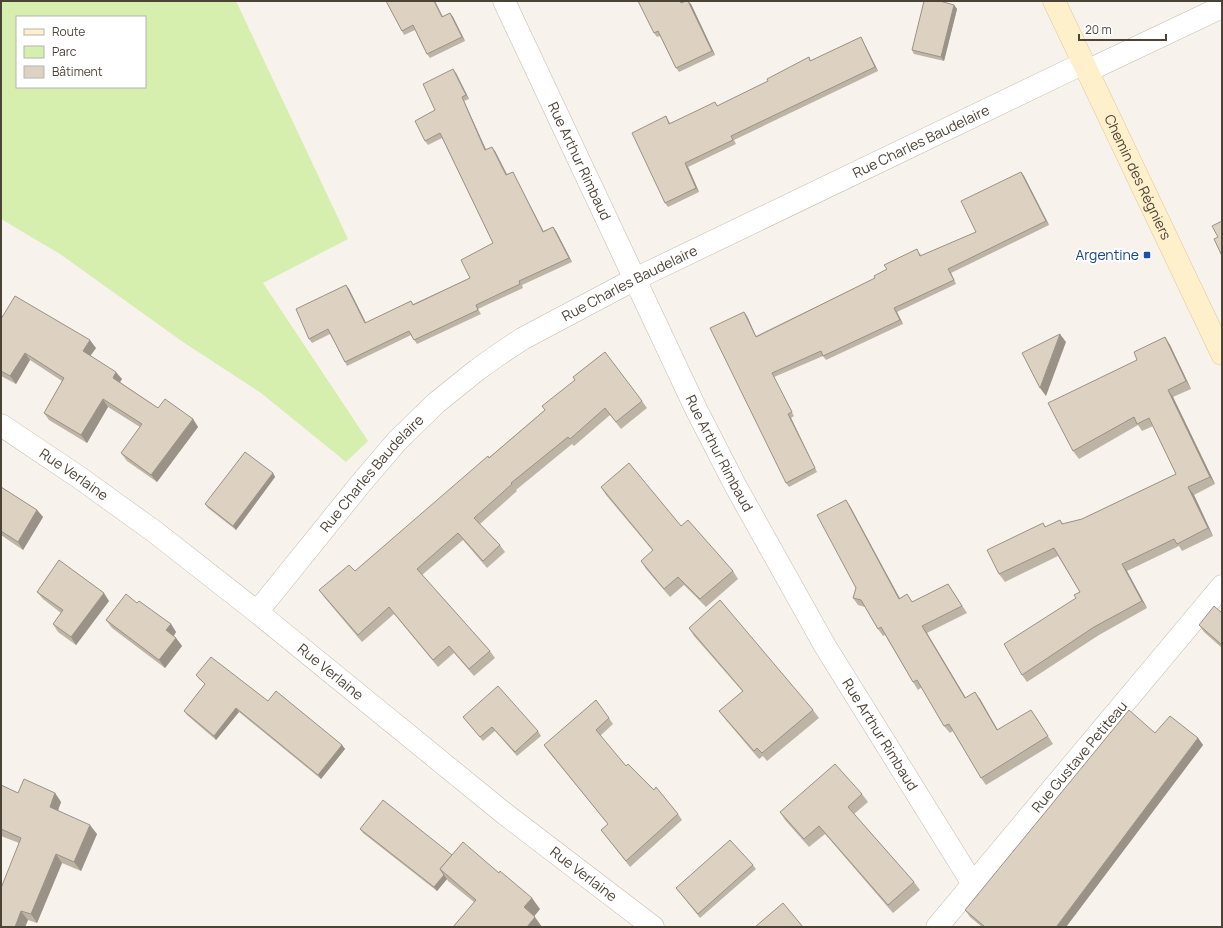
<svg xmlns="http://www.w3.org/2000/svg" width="1223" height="928" font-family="Manrope,sans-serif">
<rect width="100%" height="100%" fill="#f7f2eb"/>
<!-- green -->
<path fill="#d6efaf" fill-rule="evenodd" d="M1 1H236L348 239 263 283 368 441 346 462 261 393 183 342 60 254 1 219ZM17 17H145V87H17Z"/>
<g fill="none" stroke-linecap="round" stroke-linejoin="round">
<defs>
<g id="minor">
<path id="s1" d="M504 1 696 409 735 485 825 646 973 884"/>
<polyline points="1087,71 1222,7"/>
<path id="s2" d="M1 425 80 478 155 532 257 612 505 814 653 927"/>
<path id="s3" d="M257 612 362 482 398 440 436 403 477 370 498 355 522 339 635 279 1084 63"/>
<path id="s4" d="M937 927 1222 586"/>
</g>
<g id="secondary">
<path id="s5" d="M1054 1 1222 354"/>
</g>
</defs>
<!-- minor casing -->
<use href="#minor" stroke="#c4baac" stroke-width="23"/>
<!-- secondary casing -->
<use href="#secondary" stroke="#dfc897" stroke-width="23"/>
<!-- minor -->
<use href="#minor" stroke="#fff" stroke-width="22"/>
<!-- secondary -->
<use href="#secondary" stroke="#fff0cc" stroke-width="22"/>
</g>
<!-- wall -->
<g fill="#beb4a6">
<polygon points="386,1 443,16 450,13 453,17 465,41 430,58 427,54 415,30 404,35 402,31"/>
<polygon points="681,1 682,3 691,4 715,55 679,72 676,68 660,36 657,37 654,33"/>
<polygon points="954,5 957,9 944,61 914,54 912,50"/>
<polygon points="861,37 878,71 734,140 736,144 688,167 699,192 668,207 665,203 666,116 670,123 718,106 768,81 809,57 811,61"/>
<polygon points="456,73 469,99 464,101 486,150 495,151 507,174 513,172 515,176 543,231 553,227 556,231 572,262 522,285 523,288 478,309 481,314 417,344 411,335 347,366 345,362 330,334 312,343 309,339 346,285 349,289 366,323 411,301 413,304 470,278 493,243 442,138 428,145 425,141 435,110"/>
<polygon points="1021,172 1024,176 1049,225 951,273 956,284 897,312 903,324 826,360 823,356 774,377 794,416 791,418 817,472 789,487 786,483 747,316 756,336 875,278 920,253 921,256 976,232"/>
<polygon points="1,319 96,348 90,356 122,379 120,382 158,408 193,419 198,427 157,482 127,461 121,453 140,427 108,407 87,443 49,420 44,413 62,381 30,360 16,384 1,376"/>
<polygon points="1165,337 1170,345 1191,389 1173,397 1215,484 1194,495 1213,536 1182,551 1179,546 1127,571 1147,608 1099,635 1027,682 1022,675 1080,592 1058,556 1005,582 999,574 1043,523 1045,527 1060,520 1063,524 1082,519 1176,474 1153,426 1142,431 1138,425 1079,459 1073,451 1137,360"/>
<polygon points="642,401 647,408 621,429 610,415 574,446 572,444 516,490 517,491 480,524 500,545 505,552 487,568 463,540 422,575 490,651 495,658 474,676 454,653 438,667 394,614 362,642 324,597 319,590 355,571 545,410"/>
<polygon points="273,473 275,477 236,530 208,508 205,504"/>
<polygon points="1,487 37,510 43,517 23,550 1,535"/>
<polygon points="601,487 733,571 738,579 706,607 684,585 670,597 646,569 641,561 653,551 606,495"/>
<polygon points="846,500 851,508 899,598 912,602 948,584 967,613 927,633 966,698 980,699 998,730 1036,717 1053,744 986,785 981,778 953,731 950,733 944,726 922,687 918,690 913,682 885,635 883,636 878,629 865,607 858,605 853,598 856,588"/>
<polygon points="37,592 109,601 76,645 58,632 53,624 61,613 43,599"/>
<polygon points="137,603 171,624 176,632 174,636 176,638 182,646 165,668 112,628 106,620"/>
<polygon points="1222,613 1222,648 1204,632 1199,625"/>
<polygon points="689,628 813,710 819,718 767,761 763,756 759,759 725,719 719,711 743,692 694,636"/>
<polygon points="196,675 268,701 342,745 345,749 321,779 239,712 216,740 187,715 184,711 205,684 199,679"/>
<polygon points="463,717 538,731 541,736 517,756 495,731 483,741"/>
<polygon points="609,718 613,724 600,736 626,766 678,814 682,820 630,867 601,830 608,824 548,751 544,745"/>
<polygon points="1155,733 1198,738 1203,745 1066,927 982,927 970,917 965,910"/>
<polygon points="1,785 18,793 55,793 61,802 58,810 97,834 81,871 62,863 37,923 28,920 25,927 1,927 19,843 1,836"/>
<polygon points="862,794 868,802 854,814 914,882 920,890 893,913 825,834 809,847 785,820 780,812"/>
<polygon points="360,829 452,855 540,909 534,916 474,902 448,881 447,879 437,891 363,833"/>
<polygon points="753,865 756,869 700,918 676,888"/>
</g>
<!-- shaded-wall -->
<g fill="#9b9287">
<polygon points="434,1 435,1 445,21 442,17"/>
<polygon points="688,1 691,4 715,55 712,51"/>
<polygon points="954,5 957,9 944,61 941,57"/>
<polygon points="450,13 453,17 465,41 462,37"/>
<polygon points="861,37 878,71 875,67"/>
<polygon points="453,69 456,73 469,99 466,95"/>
<polygon points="462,97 464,101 488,154 485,150"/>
<polygon points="492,147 495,151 509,179 506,175"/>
<polygon points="685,163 688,167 699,192 696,188"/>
<polygon points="513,172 515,176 546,236 543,232"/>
<polygon points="1021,172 1024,176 1049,225 1046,221"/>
<polygon points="553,227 556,231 572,262 569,258"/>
<polygon points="948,269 951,273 956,284 954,280"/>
<polygon points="346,285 349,289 368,327 365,323"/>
<polygon points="894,308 897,312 903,324 900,320"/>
<polygon points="744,312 747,316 758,341 756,337"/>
<polygon points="1060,334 1066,342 1046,396 1040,388"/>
<polygon points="1165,337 1170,345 1191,389 1186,381"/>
<polygon points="90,340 96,348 88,359 83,351"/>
<polygon points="25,353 30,360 16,384 10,376"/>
<polygon points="116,372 122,379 118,385 113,378"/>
<polygon points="1168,390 1173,397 1215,484 1210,477"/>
<polygon points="103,399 108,407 87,443 81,435"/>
<polygon points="788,414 791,418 817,472"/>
<polygon points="193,419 198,427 157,482 151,475"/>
<polygon points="273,473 275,477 236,530 233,526"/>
<polygon points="1188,487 1194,495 1213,536 1208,528"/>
<polygon points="846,500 851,508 904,606 899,599"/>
<polygon points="37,510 43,517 23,550 18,542"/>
<polygon points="1122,564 1127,571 1147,608 1142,601"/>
<polygon points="104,593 109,601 76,645 71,637"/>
<polygon points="171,624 176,632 172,638 166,630"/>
<polygon points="922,626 927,633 970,705 965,698"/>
<polygon points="176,638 182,646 165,668 159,660"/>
<polygon points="975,692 980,699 1002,738 997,730"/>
<polygon points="236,708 239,712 216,740 214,736"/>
<polygon points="1198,738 1203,745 1066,927 1058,927 1057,926"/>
<polygon points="342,745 345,749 321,779 318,775"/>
<polygon points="55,793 61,802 56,816 50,807"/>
<polygon points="90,825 97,834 81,871 74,862"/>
<polygon points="56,854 62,863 37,923 31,914"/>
<polygon points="444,875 447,879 437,891 434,887"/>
<polygon points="532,898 540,909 532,919 524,907"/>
<polygon points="21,911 28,920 25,927 15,927"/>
<polygon points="535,917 542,927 527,927"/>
</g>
<!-- building -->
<g fill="#ddd1c1" stroke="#9b9287">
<polygon points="386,1 434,1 442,17 450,13 462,37 427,54 413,25 402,31"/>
<polygon points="638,1 680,1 681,3 686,1 688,1 712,51 676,68 658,31 654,33"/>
<polygon points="924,1 940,1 954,5 941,57 912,50"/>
<polygon points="861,37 875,67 731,136 733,140 685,163 696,188 665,203 632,133 666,116 669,124 715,102 717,106 768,81 767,79 809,57 810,61"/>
<polygon points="453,69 466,95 462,97 485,150 492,147 506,175 513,172 543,232 553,227 569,258 519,281 520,284 476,305 478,310 414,340 409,331 345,362 328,329 309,339 296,309 346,285 365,323 411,301 413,305 470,278 461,260 493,243 440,133 425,141 415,121 435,110 423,84"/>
<polygon points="1021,172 1046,221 948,269 954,280 894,308 900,320 823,356 821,351 772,373 792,412 788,414 815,468 786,483 710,328 744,312 756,337 875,278 874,276 887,269 884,265 917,249 920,256 976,232 961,201"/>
<polygon points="1222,221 1222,256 1214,239 1218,237 1212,226"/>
<polygon points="15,296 90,340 83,351 116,372 113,378 158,408 165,399 193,419 151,475 121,453 142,424 103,399 81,435 44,413 64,378 25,353 10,376 1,371 1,319"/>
<polygon points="1060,334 1040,388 1022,353"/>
<polygon points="1165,337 1186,381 1168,390 1210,477 1188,487 1208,528 1177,544 1174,539 1122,564 1142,601 1094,627 1022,675 1004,644 1076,598 1074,595 1080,592 1054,548 999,574 987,550 1043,523 1045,527 1060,520 1062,524 1082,519 1176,474 1149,418 1137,424 1134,417 1073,451 1048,403 1137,360 1134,352"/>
<polygon points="605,352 642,401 616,422 605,408 570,439 568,437 511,483 512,484 474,518 500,545 483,561 458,533 417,569 490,651 469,669 449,646 433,660 389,607 358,635 319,590 349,565 355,571 488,456 489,458 545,410 542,406 575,380 573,377"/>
<polygon points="245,452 273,473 233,526 205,504"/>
<polygon points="629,463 681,526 688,520 733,571 700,599 678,577 664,589 641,561 653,550 601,487"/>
<polygon points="1,487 37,510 18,542 1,531"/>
<polygon points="846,500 899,599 907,594 912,602 948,584 962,606 922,626 965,698 975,692 997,730 1031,710 1048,736 981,778 949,724 944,726 917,680 913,682 881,627 878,629 861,600 853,598 856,588 817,515"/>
<polygon points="59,560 104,593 71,637 53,624 63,610 37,592"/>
<polygon points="126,594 137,603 139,601 171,624 166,630 176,638 159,660 106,620"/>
<polygon points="720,600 813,710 762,753 757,748 754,751 719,711 743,691 689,628"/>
<polygon points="1214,606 1222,613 1222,645 1199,625"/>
<polygon points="211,657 268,701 276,691 342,745 318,775 236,708 214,736 184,711 205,684 196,675"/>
<polygon points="498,686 538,731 515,752 492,727 480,737 463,717"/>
<polygon points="596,700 609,718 596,730 626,766 628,764 654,790 656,787 678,814 626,861 601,830 608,824 544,745"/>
<polygon points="1129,710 1155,733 1170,716 1198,738 1057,926 1059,927 985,927 965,910"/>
<polygon points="835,764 862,794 848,807 914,882 888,905 819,826 804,839 780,812"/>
<polygon points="24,779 55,793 50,807 90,825 74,862 56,854 31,914 21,911 15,927 1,927 1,888 21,838 1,829 1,785 18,793"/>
<polygon points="383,800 452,855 440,869 444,875 434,887 360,829"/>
<polygon points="730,840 753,865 698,914 676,888"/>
<polygon points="463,842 499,873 500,871 532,898 524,907 535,917 527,927 453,927 476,900 440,869"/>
<polygon points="783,903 803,927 755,927"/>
</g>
<!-- markers -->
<rect fill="#1a4fb4" stroke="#fff" stroke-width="1.5" x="1143" y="251" width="8" height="8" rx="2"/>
<g text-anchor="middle" stroke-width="4" stroke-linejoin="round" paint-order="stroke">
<!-- street labels -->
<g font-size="14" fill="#4c4337" stroke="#fff">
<text dy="5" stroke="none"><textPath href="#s3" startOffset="828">Rue Charles Baudelaire</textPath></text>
<text dy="5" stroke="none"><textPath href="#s1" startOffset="177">Rue Arthur Rimbaud</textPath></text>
<text dy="5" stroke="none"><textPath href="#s5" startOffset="195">Chemin des Régniers</textPath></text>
<text dy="5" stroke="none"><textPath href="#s3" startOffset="504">Rue Charles Baudelaire</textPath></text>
<text dy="5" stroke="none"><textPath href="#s1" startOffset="501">Rue Arthur Rimbaud</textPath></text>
<text dy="5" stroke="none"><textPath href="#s3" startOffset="180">Rue Charles Baudelaire</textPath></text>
<text dy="5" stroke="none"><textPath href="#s2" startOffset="88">Rue Verlaine</textPath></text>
<text dy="5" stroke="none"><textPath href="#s2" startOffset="412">Rue Verlaine</textPath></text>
<text dy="5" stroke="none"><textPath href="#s1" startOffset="825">Rue Arthur Rimbaud</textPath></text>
<text dy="5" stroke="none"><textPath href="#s4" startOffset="222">Rue Gustave Petiteau</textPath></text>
<text dy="5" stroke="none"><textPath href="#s2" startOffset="736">Rue Verlaine</textPath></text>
</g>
<!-- transit labels -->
<g font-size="14" fill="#164399" stroke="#fff" text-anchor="end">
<text x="1139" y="260">Argentine</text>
</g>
</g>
<!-- border -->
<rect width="1223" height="928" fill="none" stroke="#4c4337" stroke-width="4"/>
<!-- legend -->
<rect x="16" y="16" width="130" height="72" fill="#ffffff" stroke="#b7b4af"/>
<rect x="24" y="29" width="20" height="6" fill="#fff0cc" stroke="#b7b4af"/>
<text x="52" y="36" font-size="12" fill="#4c4337">Route</text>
<rect x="24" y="46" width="20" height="12" fill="#d6efaf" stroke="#b7b4af"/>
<text x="52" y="56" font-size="12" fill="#4c4337">Parc</text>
<rect x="24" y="66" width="20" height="12" fill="#ddd1c1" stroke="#b7b4af"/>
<text x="52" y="76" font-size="12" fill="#4c4337">Bâtiment</text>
<!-- scale -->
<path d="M1079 34v6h87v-6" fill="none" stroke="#4c4337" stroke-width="2"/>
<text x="1085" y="34" font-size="12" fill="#4c4337" stroke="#ffffff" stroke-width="3" paint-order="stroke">20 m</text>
</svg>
